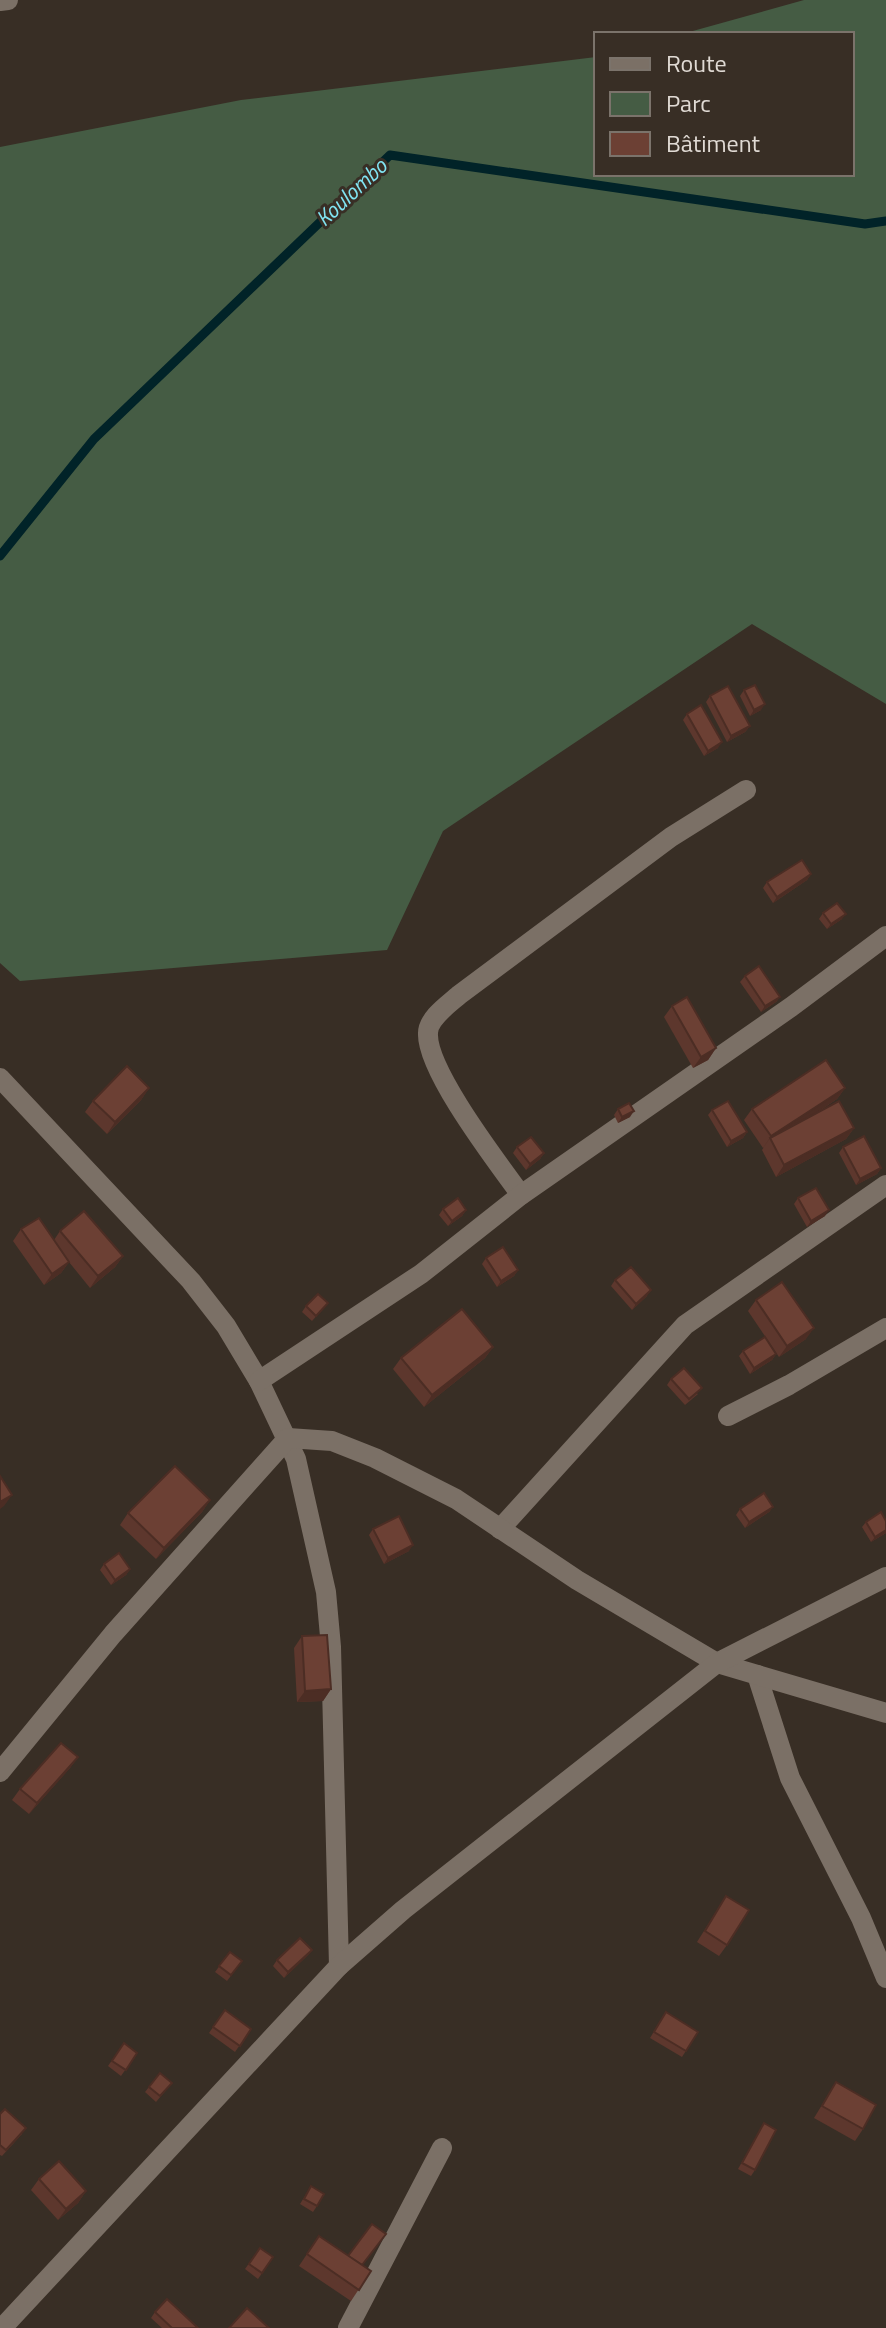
<svg xmlns="http://www.w3.org/2000/svg" width="886" height="2328" font-family="'Titillium Web',sans-serif">
<rect width="100%" height="100%" fill="#382e25"/>
<!-- green -->
<polygon fill="#455c44" points="804,0 886,0 886,704 752,624 443,831 387,950 20,981 0,963 0,147 241,100 596,57 596,174 852,174 852,34 682,34"/>
<g fill="none" stroke-linecap="round" stroke-linejoin="round">
<!-- stream -->
<polyline stroke="#012328" stroke-width="9" points="0,556 94,439 390,155 865,224 886,221"/>
<!-- minor -->
<g stroke="#7b7066" stroke-width="20">
<polyline points="0,1 8,0"/>
<polyline points="0,1078 191,1281 226,1326 259,1381 296,1459 326,1592 331,1647 339,1966"/>
<path d="M521 1195C498 1163 426 1070 428 1033 428 1018 449 1004 459 995L671 837 746 790"/>
<polyline points="259,1381 421,1274 521,1195 791,1007 886,936"/>
<polyline points="728,1416 789,1385 886,1328"/>
<polyline points="500,1529 685,1325 886,1185"/>
<polyline points="757,1675 790,1778 861,1918 886,1978"/>
<polyline points="0,1772 113,1634 288,1438 332,1441 375,1458 456,1499 577,1580 717,1663 886,1713"/>
<polyline points="2,2328 339,1966 403,1910 717,1663 886,1577"/>
<polyline points="348,2328 442,2148"/>
</g>
</g>
<!-- wall -->
<g fill="#5d372d">
<polygon points="744,690 761,710 750,716 740,696"/>
<polygon points="710,696 750,726 745,732 727,742 706,702"/>
<polygon points="687,714 718,748 704,756 683,720"/>
<polygon points="811,874 807,880 773,903 763,888 767,882"/>
<polygon points="823,913 842,919 827,929 819,919"/>
<polygon points="745,976 780,997 776,1002 761,1012 740,982"/>
<polygon points="672,1006 716,1048 708,1060 693,1068 664,1017"/>
<polygon points="149,1088 141,1100 107,1134 85,1112 93,1101"/>
<polygon points="845,1088 837,1099 812,1116 854,1128 846,1139 776,1177 762,1150 764,1147 763,1148 744,1120 752,1109"/>
<polygon points="618,1109 630,1117 618,1123 614,1115"/>
<polygon points="712,1110 747,1132 743,1138 727,1147 708,1115"/>
<polygon points="517,1147 544,1153 540,1159 526,1170 513,1153"/>
<polygon points="843,1147 881,1168 877,1174 856,1185 839,1153"/>
<polygon points="798,1198 825,1216 807,1227 794,1204"/>
<polygon points="443,1209 466,1210 462,1216 448,1226 439,1215"/>
<polygon points="21,1229 54,1240 60,1231 123,1256 115,1267 90,1288 69,1262 61,1273 44,1285 13,1241"/>
<polygon points="486,1258 518,1270 514,1276 497,1287 482,1264"/>
<polygon points="615,1280 647,1296 632,1310 611,1286"/>
<polygon points="756,1300 806,1339 779,1357 748,1311"/>
<polygon points="328,1303 312,1321 302,1312 306,1306"/>
<polygon points="493,1347 485,1358 424,1407 393,1369 401,1358"/>
<polygon points="743,1351 776,1354 772,1360 750,1374 739,1356"/>
<polygon points="671,1379 698,1394 685,1405 667,1385"/>
<polygon points="210,1500 202,1512 156,1559 120,1525 128,1513"/>
<polygon points="773,1507 769,1512 745,1528 736,1515 740,1509"/>
<polygon points="886,1521 886,1533 871,1542 862,1527 866,1522"/>
<polygon points="373,1529 409,1551 384,1564 369,1535"/>
<polygon points="104,1564 130,1569 126,1575 111,1585 100,1570"/>
<polygon points="302,1636 331,1689 323,1701 297,1702 294,1648"/>
<polygon points="78,1757 70,1768 29,1814 12,1800 20,1789"/>
<polygon points="726,1896 727,1945 719,1956 697,1942"/>
<polygon points="312,1950 308,1955 284,1978 273,1966 277,1960"/>
<polygon points="230,1952 242,1961 227,1981 215,1972"/>
<polygon points="225,2010 251,2029 235,2052 209,2033"/>
<polygon points="666,2012 698,2032 682,2057 650,2038"/>
<polygon points="124,2043 137,2053 121,2076 108,2066"/>
<polygon points="836,2082 863,2129 855,2141 814,2118"/>
<polygon points="172,2083 156,2102 145,2092 149,2087"/>
<polygon points="0,2114 22,2134 2,2156 0,2155"/>
<polygon points="764,2123 755,2170 751,2176 738,2169"/>
<polygon points="39,2179 86,2191 78,2203 58,2220 31,2190"/>
<polygon points="311,2186 317,2206 313,2212 300,2204"/>
<polygon points="319,2236 371,2271 351,2301 299,2266"/>
<polygon points="260,2248 273,2257 258,2279 245,2269"/>
<polygon points="155,2312 198,2328 162,2328 151,2318"/>
</g>
<!-- shaded-wall -->
<g fill="#4c2d24">
<polygon points="765,704 761,710 750,716 754,710"/>
<polygon points="750,726 745,732 727,742 731,736"/>
<polygon points="722,742 718,748 704,756 708,751"/>
<polygon points="811,874 807,880 773,903 777,897"/>
<polygon points="846,914 842,919 827,929 831,924"/>
<polygon points="780,997 776,1002 761,1012 765,1006"/>
<polygon points="716,1048 708,1060 693,1068 701,1057"/>
<polygon points="149,1088 141,1100 107,1134 115,1122"/>
<polygon points="845,1088 837,1099 772,1142 770,1138 763,1148 771,1136"/>
<polygon points="634,1111 630,1117 618,1123 622,1117"/>
<polygon points="854,1128 846,1139 776,1177 784,1165"/>
<polygon points="747,1132 743,1138 727,1147 731,1141"/>
<polygon points="544,1153 540,1159 526,1170 530,1164"/>
<polygon points="881,1168 877,1174 856,1185 860,1179"/>
<polygon points="466,1210 462,1216 448,1226 452,1221"/>
<polygon points="829,1210 825,1216 807,1227 811,1221"/>
<polygon points="123,1256 115,1267 90,1288 98,1276"/>
<polygon points="69,1262 61,1273 44,1285 52,1274"/>
<polygon points="518,1270 514,1276 497,1287 501,1281"/>
<polygon points="651,1290 647,1296 632,1310 636,1304"/>
<polygon points="814,1328 806,1339 779,1357 787,1346"/>
<polygon points="493,1347 485,1358 424,1407 432,1395"/>
<polygon points="776,1354 772,1360 750,1374 754,1368"/>
<polygon points="12,1495 4,1506 0,1509 0,1502"/>
<polygon points="210,1500 202,1512 156,1559 164,1548"/>
<polygon points="773,1507 769,1512 745,1528 749,1522"/>
<polygon points="886,1530 886,1533 871,1542 875,1537"/>
<polygon points="413,1545 409,1551 384,1564 388,1558"/>
<polygon points="130,1569 126,1575 111,1585 115,1580"/>
<polygon points="331,1689 323,1701 297,1702 305,1691"/>
<polygon points="78,1757 70,1768 29,1814 37,1803"/>
<polygon points="312,1950 308,1955 284,1978 288,1972"/>
<polygon points="86,2191 78,2203 58,2220 66,2209"/>
</g>
<!-- building -->
<g fill="#6c4034" stroke="#4c2d24" stroke-width="2">
<polygon points="755,685 765,704 754,710 744,690"/>
<polygon points="728,686 750,726 731,736 710,696"/>
<polygon points="701,705 722,742 708,751 687,714"/>
<polygon points="802,860 811,874 777,897 767,882"/>
<polygon points="837,903 846,914 831,924 823,913"/>
<polygon points="759,966 780,997 765,1006 745,976"/>
<polygon points="687,997 716,1048 701,1057 672,1006"/>
<polygon points="826,1060 845,1088 771,1136 752,1109"/>
<polygon points="127,1066 149,1088 115,1122 93,1101"/>
<polygon points="728,1101 747,1132 731,1141 712,1110"/>
<polygon points="839,1101 854,1128 784,1165 770,1138"/>
<polygon points="629,1103 634,1111 622,1117 618,1109"/>
<polygon points="864,1136 881,1168 860,1179 843,1147"/>
<polygon points="531,1137 544,1153 530,1164 517,1147"/>
<polygon points="816,1188 829,1210 811,1221 798,1198"/>
<polygon points="458,1198 466,1210 452,1221 443,1209"/>
<polygon points="84,1211 123,1256 98,1276 60,1231"/>
<polygon points="39,1218 69,1262 52,1274 21,1229"/>
<polygon points="503,1247 518,1270 501,1281 486,1258"/>
<polygon points="631,1267 651,1290 636,1304 615,1280"/>
<polygon points="782,1282 814,1328 787,1346 756,1300"/>
<polygon points="318,1294 328,1303 316,1316 306,1306"/>
<polygon points="462,1309 493,1347 432,1395 401,1358"/>
<polygon points="765,1337 776,1354 754,1368 743,1351"/>
<polygon points="684,1368 702,1388 689,1399 671,1379"/>
<polygon points="175,1466 210,1500 164,1548 128,1513"/>
<polygon points="0,1476 12,1495 0,1502"/>
<polygon points="764,1493 773,1507 749,1522 740,1509"/>
<polygon points="881,1512 886,1521 886,1530 875,1537 866,1522"/>
<polygon points="399,1516 413,1545 388,1558 373,1529"/>
<polygon points="119,1553 130,1569 115,1580 104,1564"/>
<polygon points="327,1635 331,1689 305,1691 302,1636"/>
<polygon points="61,1743 78,1757 37,1803 20,1789"/>
<polygon points="726,1896 749,1910 727,1945 705,1931"/>
<polygon points="300,1938 312,1950 288,1972 277,1960"/>
<polygon points="230,1952 242,1961 231,1975 219,1966"/>
<polygon points="225,2010 251,2029 240,2046 213,2027"/>
<polygon points="666,2012 698,2032 686,2051 654,2032"/>
<polygon points="124,2043 137,2053 126,2070 112,2061"/>
<polygon points="160,2073 172,2083 160,2096 149,2087"/>
<polygon points="836,2082 876,2105 863,2129 822,2106"/>
<polygon points="5,2109 26,2128 6,2150 0,2145 0,2114"/>
<polygon points="764,2123 776,2130 755,2170 742,2163"/>
<polygon points="59,2161 86,2191 66,2209 39,2179"/>
<polygon points="311,2186 324,2194 317,2206 304,2199"/>
<polygon points="372,2224 386,2234 362,2265 348,2256"/>
<polygon points="319,2236 371,2271 359,2290 307,2254"/>
<polygon points="260,2248 273,2257 262,2273 249,2264"/>
<polygon points="167,2299 198,2328 172,2328 155,2312"/>
<polygon points="247,2308 269,2328 229,2328"/>
</g>
<g text-anchor="middle" stroke-width="6" stroke-linejoin="round" paint-order="stroke">
<!-- water labels -->
<g font-size="22" font-style="italic" fill="#81e4f2" stroke="#382e25">
<text transform="translate(351 192) rotate(-43)" y="8">Koulombo</text>
</g>
</g>
<!-- legend -->
<rect x="594" y="32" width="260" height="144" fill="#382e25" stroke="#7b736b" stroke-width="2"/>
<rect x="610" y="58" width="40" height="12" fill="#7b7066" stroke="#7b736b" stroke-width="2"/>
<text x="666" y="72" font-size="24" fill="#e0dad4">Route</text>
<rect x="610" y="92" width="40" height="24" fill="#455c44" stroke="#7b736b" stroke-width="2"/>
<text x="666" y="112" font-size="24" fill="#e0dad4">Parc</text>
<rect x="610" y="132" width="40" height="24" fill="#6c4034" stroke="#7b736b" stroke-width="2"/>
<text x="666" y="152" font-size="24" fill="#e0dad4">Bâtiment</text>
</svg>
